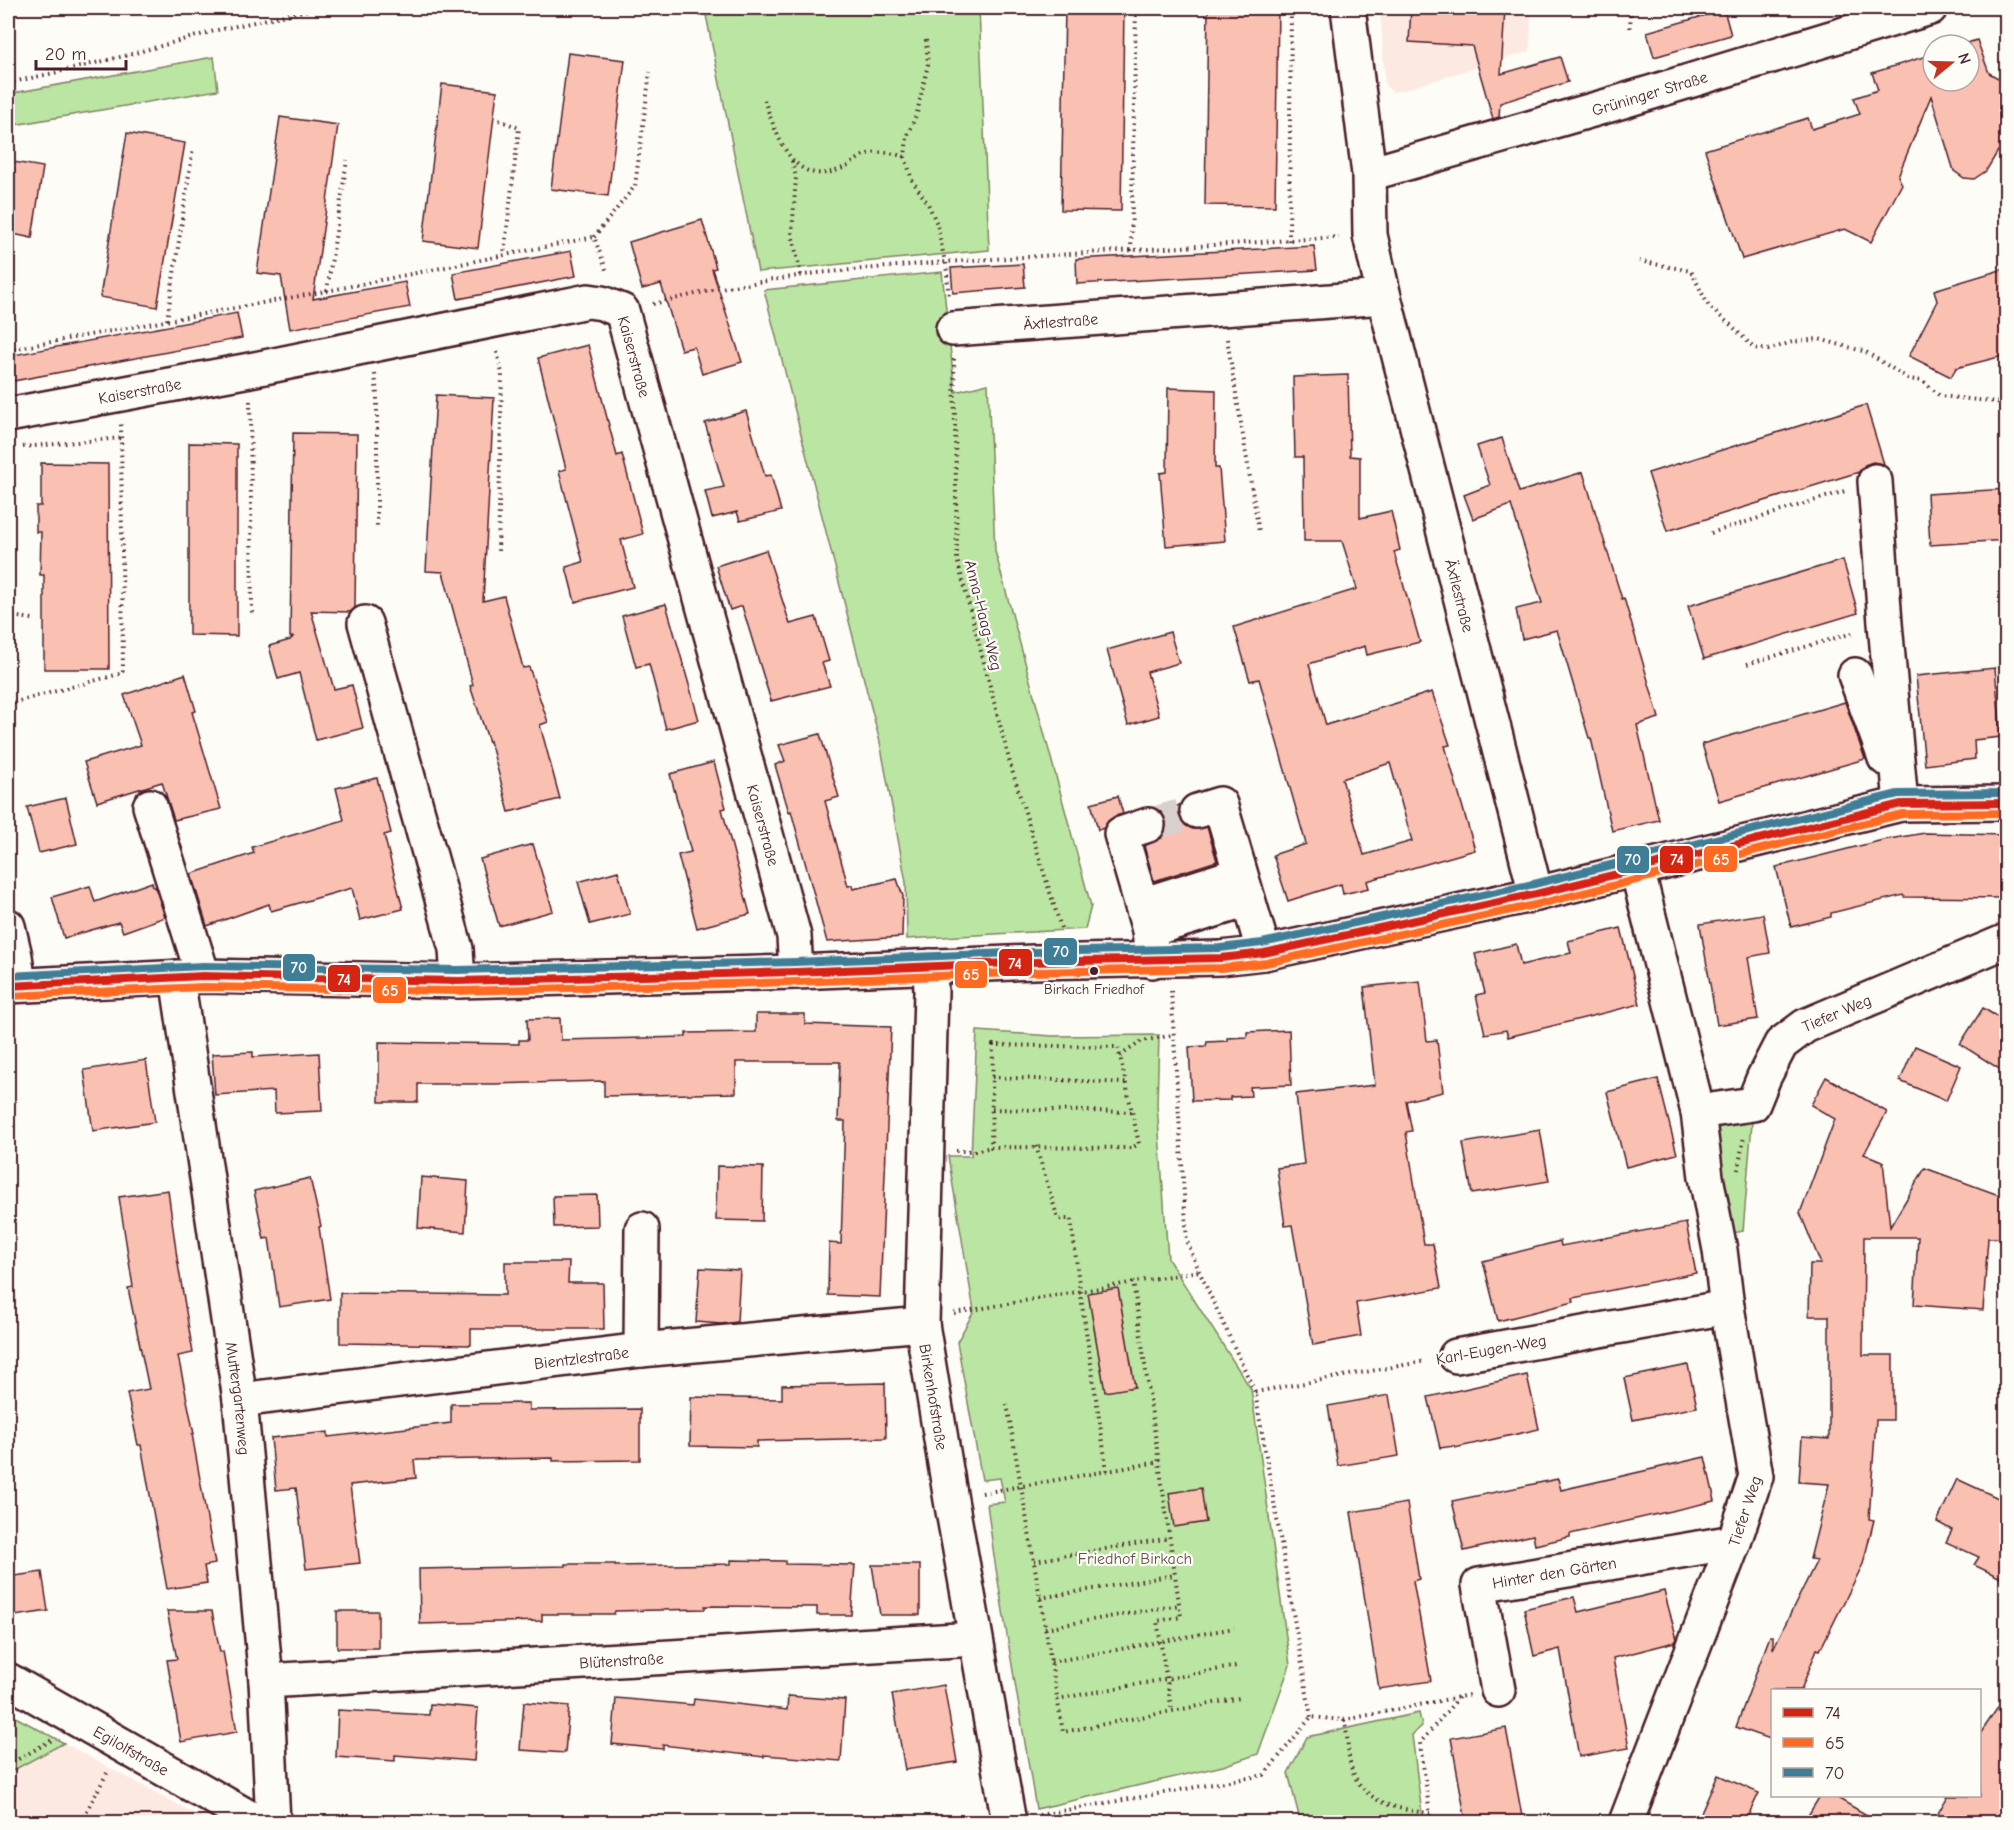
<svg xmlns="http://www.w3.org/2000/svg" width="2014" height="1830" font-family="'Comic Neue',sans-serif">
<rect width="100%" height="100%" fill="#fdfcf7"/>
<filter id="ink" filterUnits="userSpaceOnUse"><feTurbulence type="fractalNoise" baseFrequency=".0167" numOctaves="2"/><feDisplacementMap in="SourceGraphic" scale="12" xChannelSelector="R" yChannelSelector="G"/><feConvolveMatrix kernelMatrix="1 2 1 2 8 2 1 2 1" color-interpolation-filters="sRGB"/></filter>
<g filter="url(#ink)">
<!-- built -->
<g fill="#fceae2">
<polygon points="1380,8 1531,8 1530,51 1403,90 1392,92 1385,85"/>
<polygon points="8,1714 64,1743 210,1822 8,1822"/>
</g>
<!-- green -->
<g fill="#bbe5a2" stroke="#828266" stroke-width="1.5">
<polygon points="740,8 979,8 989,250 758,272 706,15"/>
<polygon points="214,57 218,90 8,126 8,94"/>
<polygon points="942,272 955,392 988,384 995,551 1091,906 1085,929 907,939 906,882 880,742 764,290"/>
<polygon points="977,1031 1053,1036 1159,1035 1157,1105 1168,1259 1251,1389 1290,1665 1258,1754 1223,1766 1036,1809 995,1563 987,1504 1005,1502 1000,1478 982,1480 957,1342 974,1311 948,1156 971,1156"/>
<polygon points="1753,1111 1743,1231 1726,1235 1708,1120"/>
<polygon points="8,1713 64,1743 8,1773"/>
<polygon points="1419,1713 1422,1726 1412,1735 1423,1822 1313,1822 1299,1816 1288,1773 1307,1737"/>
</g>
<!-- building -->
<g fill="#fac0b2" stroke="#4a1f2b" stroke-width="1.5" fill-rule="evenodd">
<polygon points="1065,8 1124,8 1121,211 1061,210"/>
<polygon points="1208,8 1278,8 1275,206 1205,205"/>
<polygon points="1411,8 1505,8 1501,74 1560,57 1568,82 1500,103 1499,117 1493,119 1472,46 1409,42"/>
<polygon points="1724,10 1731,35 1654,57 1647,32"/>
<polygon points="1977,40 1989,73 2007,83 2007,154 1998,151 1986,171 1974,179 1964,178 1954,171 1931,96 1898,176 1902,184 1871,242 1845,229 1742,259 1705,150 1808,118 1812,129 1860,114 1854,98 1878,90 1872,73 1933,54 1933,81 1969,81 1969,45 1961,45"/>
<polygon points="568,53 625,60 608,196 551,189"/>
<polygon points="442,84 497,91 478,248 423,241"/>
<polygon points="280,117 338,125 313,299 405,282 410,307 290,329 281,276 257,273"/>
<polygon points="127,133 185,143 157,307 100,297"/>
<polygon points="8,161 43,167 32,238 8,233"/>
<polygon points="702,220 716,268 712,269 742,362 702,374 694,347 681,350 661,284 642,289 629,242"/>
<polygon points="1314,246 1317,270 1077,284 1076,259"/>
<polygon points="571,251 576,276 458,299 453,273"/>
<polygon points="1023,264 1025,287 953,293 951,268"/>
<polygon points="2007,268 2007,355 1956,368 1951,377 1909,356 1937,301 1934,290"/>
<polygon points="237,313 242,338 8,382 8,356"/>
<polygon points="588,345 617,456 622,454 643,534 621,540 633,587 575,602 566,567 583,562 559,471 566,469 538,358"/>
<path d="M1348 375 1350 456 1360 457V518L1391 511 1400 550 1394 552 1420 642 1367 655 1365 646 1309 664 1326 725 1432 692 1450 745 1445 746 1475 850 1367 881 1369 888 1343 894 1341 884 1288 901 1273 855 1306 844 1259 679 1250 681 1234 627 1357 589 1342 541H1304L1303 457H1295L1293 377ZM1390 763 1412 841 1364 855 1342 779Z"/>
<polygon points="1168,388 1216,390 1215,468 1219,468 1225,541 1166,546 1160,473 1167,472"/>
<polygon points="436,395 494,398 483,601 504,596 523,668 529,667 548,722 540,725 560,799 509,812 490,741 489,742 470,686 473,685 443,572 426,571"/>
<polygon points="1866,405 1884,464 1873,462 1865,465 1859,472 1667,531 1648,473"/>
<polygon points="746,411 765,476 771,475 781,511 740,521 737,512 712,518 705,491 724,487 705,423"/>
<polygon points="293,433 357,434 355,608 350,612 311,611 334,689 352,685 363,728 316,740 299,673 278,679 269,646 290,640 293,637 290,637"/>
<polygon points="1502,438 1519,492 1583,472 1622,599 1624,598 1659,718 1637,725 1659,820 1612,831 1591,738 1589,738 1557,630 1522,639 1516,609 1542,603 1511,505 1473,519 1464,495 1490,485 1477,446"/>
<polygon points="189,443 237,444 237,636 189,635"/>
<polygon points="41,463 108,464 109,669 44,669 44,575 40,575 41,532 36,532 36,506 41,506"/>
<polygon points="2007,489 2007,540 1930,545 1927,494"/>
<polygon points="766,550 790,624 816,617 829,661 822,663 830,686 771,701 742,606 730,610 716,566"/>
<polygon points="1843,560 1858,613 1704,659 1688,606"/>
<polygon points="666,604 699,720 666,729 649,664 636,667 622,616"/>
<polygon points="1170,632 1179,663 1147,672 1159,716 1128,725 1107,650"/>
<polygon points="1995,668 2001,737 1974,740 1975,759 1925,765 1916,676"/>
<polygon points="185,674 196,711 192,712 221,809 174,820 162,782 97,802 84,762 141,745 124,695"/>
<polygon points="1845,702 1865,759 1719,801 1702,744"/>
<polygon points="820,734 839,797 825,801 848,886 852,885 853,889 897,879 903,896 902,937 827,942 791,811 789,812 775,765 785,761 779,745"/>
<polygon points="714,762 726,808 722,809 750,914 697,928 678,855 691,852 670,774"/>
<polygon points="377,778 391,833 384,835 403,909 360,920 352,888 271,911 269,904 207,926 191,874 254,853 252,847 344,820 336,788"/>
<polygon points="1118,796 1123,814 1115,816 1108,821 1104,828 1098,830 1091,803"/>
<polygon points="66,798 77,844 39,853 27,807"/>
<polygon points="1180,805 1179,816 1185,825 1193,829 1207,827 1217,861 1154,881 1144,846 1162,838 1166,829 1166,820 1160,811"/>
<polygon points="1925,833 2007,835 2007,898 1904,897 1903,895 1831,913 1831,917 1791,927 1776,867 1883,840"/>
<polygon points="533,844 553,911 499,926 480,859"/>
<polygon points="618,871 630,914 590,924 578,882"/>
<polygon points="152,882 153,887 155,887 165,917 123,932 119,922 64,938 52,897 90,886 95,902"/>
<polygon points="1763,914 1770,953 1748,957 1758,1019 1717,1025 1700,924"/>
<polygon points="1621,928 1640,1004 1508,1037 1506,1030 1485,1034 1476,995 1485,993 1475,954 1516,944 1521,965 1571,953 1568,941"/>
<polygon points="1420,981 1427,1041 1437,1040 1443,1092 1406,1101 1412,1131 1406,1132 1424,1244 1433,1244 1441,1288 1356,1303 1361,1336 1313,1345 1292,1225 1285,1226 1277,1168 1304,1164 1296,1094 1375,1085 1364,987"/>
<polygon points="1983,1008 2007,1023 2007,1074 1960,1044"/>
<polygon points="756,1014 805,1014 805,1024 891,1027 880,1297 828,1295 829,1243 841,1244 845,1121 838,1121 840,1062 736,1062 736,1093 604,1096 604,1081 494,1084 418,1084 418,1102 379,1102 379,1042 519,1044 519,1040 528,1040 527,1019 560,1018 561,1040 686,1037 686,1033 756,1032"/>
<polygon points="1289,1030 1291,1085 1250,1087 1251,1096 1230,1097 1230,1100 1192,1101 1189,1047 1206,1046 1207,1042 1227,1041 1227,1038 1247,1037 1247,1032"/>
<polygon points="1915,1046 1961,1066 1946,1101 1900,1081"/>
<polygon points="253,1052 253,1057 319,1053 322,1111 275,1113 274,1091 215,1095 212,1054"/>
<polygon points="146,1060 155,1122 93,1131 84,1070"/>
<polygon points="1826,1077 1887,1112 1864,1154 1883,1161 1890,1227 1925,1168 2007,1198 2007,1238 1988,1238 1983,1310 1914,1305 1918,1237 1864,1237 1863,1355 1893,1355 1893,1420 1876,1420 1869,1519 1874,1520 1863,1564 1820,1650 1817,1649 1801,1690 1773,1690 1773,1740 1736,1727 1770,1636 1773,1636 1773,1649 1817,1560 1810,1559 1829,1484 1799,1482 1802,1437 1829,1439 1829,1316 1809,1316 1810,1264 1821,1264 1800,1213 1835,1119 1811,1105"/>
<polygon points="1658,1079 1677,1154 1626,1167 1607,1092"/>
<polygon points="1540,1130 1549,1181 1472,1194 1463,1143"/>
<polygon points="717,1166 763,1167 762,1221 716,1220"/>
<polygon points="421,1177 468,1181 465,1232 418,1228"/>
<polygon points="310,1178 321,1226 319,1227 330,1299 279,1307 269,1238 264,1239 254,1191"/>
<polygon points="168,1190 177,1258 193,1353 178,1356 194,1434 192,1434 215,1564 204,1566 207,1583 167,1589 141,1445 138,1445 127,1393 149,1389 128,1288 133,1287 119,1197"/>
<polygon points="597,1195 598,1226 554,1227 553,1196"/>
<polygon points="1686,1223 1696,1273 1573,1298 1574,1302 1498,1321 1483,1261 1560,1241 1561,1246"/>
<polygon points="505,1262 569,1262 568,1283 603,1283 604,1329 471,1329 471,1345 340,1343 340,1293 505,1295"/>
<polygon points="700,1268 740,1270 737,1322 721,1324 696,1322"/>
<polygon points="1118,1288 1135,1387 1105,1392 1088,1293"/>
<polygon points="1688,1365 1697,1407 1633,1420 1624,1378"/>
<polygon points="1527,1375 1539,1429 1455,1448 1454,1446 1440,1448 1428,1397"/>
<polygon points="885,1383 886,1438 757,1441 757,1447 690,1446 691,1397 782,1399 782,1385"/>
<polygon points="1389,1395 1399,1456 1338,1466 1328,1406"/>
<polygon points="529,1403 529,1410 640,1409 640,1460 553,1461 553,1458 414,1460 416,1478 350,1485 360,1563 306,1569 296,1488 276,1490 271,1438 328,1432 328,1437 451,1423 451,1404"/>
<polygon points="1705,1457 1715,1501 1570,1534 1570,1537 1535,1545 1533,1535 1464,1551 1452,1501 1558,1479 1561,1490"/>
<polygon points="1957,1479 2007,1502 2007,1581 1974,1565 1979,1557 1946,1542 1952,1530 1937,1522"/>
<polygon points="1201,1488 1206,1522 1174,1527 1169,1493"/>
<polygon points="1407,1503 1419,1579 1413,1581 1431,1681 1379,1689 1351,1512"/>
<polygon points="731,1560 785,1561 785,1564 855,1565 851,1615 817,1615 817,1607 705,1606 705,1609 615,1611 614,1614 542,1614 542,1621 420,1624 419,1569 566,1566 566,1564 615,1564 615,1566 731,1564"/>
<polygon points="872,1565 920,1565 920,1615 880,1615"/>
<polygon points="42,1572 48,1611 8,1617 8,1577"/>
<polygon points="1664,1591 1677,1639 1675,1642 1613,1658 1629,1748 1579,1757 1560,1649 1534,1656 1524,1609 1574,1597 1578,1612"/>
<polygon points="167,1611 212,1611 220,1652 223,1651 237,1732 181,1742 167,1660 177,1659"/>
<rect x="337" y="1611" width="41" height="37"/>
<polygon points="944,1685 957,1762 905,1770 892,1694"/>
<polygon points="2007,1694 2007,1803 1996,1822 1933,1822 1948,1796 1980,1796 1980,1734"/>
<polygon points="788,1696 845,1700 841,1761 764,1755 764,1757 663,1745 663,1749 612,1744 616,1698 693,1705 694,1699 787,1710"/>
<polygon points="524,1702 569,1706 565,1753 520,1750"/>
<polygon points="430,1704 478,1708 474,1761 395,1755 395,1761 336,1757 338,1710 429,1715"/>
<polygon points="1506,1728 1523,1822 1466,1822 1451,1738"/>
<polygon points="1718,1775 1759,1793 1745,1822 1697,1822"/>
<polygon points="1820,1796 1834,1796 1879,1822 1804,1822"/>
</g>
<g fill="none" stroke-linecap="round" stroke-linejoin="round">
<!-- minor-tunnel -->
<polyline stroke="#d9d0ce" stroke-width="33" stroke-dasharray="33 16" stroke-linecap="butt" points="1148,825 1197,811"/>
<defs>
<g id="minor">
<path id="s1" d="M1348 8 1369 174 1370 235 1384 297 1536 894"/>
<path id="s2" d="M1369 174 1610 105 1930 8"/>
<path id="s3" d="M953 329 1384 297"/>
<path id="s4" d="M8 415 250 370 588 301 602 303 622 311 794 936 796 972"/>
<polyline points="1875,481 1885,623 1901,804"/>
<polyline points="365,623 456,949 458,981"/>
<polyline points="1855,675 1885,758"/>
<polyline points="150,806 203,976"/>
<polyline points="1197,811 1220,804 1264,953"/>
<polyline points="1148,825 1121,834 1149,930 1152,961"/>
<polyline points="1142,905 1240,874"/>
<polyline points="8,926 15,956 19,985"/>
<polyline points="1149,930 1248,900"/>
<path id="s5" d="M930 966 931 992 922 1324 951 1500 1009 1822"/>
<path id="s6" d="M177 977 240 1400 266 1681 273 1822"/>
<polyline points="8,986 203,976 458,981 796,972 1034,962 1221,958 1264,953 1536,894 1901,804 2006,803"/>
<path id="s7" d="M1698 1112 1753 1104 1764 1077 1781 1044 1805 1026 2006 941"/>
<polyline points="641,1350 642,1229"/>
<polyline points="1456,1356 1727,1307"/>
<path id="s8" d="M240 1400 641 1350 922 1324"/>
<path id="s9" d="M8 1680 257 1822"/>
<path id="s10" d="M266 1681 975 1639"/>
<path id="s11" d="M1498 1690 1479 1585 1734 1542"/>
<path id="s12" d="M1626 1822 1734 1542 1756 1476 1727 1307 1720 1250 1706 1177 1698 1112 1637 869"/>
</g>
</defs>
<!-- minor casing -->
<use href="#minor" stroke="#4a1f2b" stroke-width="38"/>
<!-- path -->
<g stroke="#4a1f2b" stroke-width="4" stroke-dasharray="1.5 4.5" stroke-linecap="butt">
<polyline points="1630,28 1631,8"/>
<polyline points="926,40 928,64 917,113 907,137 905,157 912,180 928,204 937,224 945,262"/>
<polyline points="8,83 54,73 128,55 218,30 317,8"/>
<path d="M764 100C778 137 793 192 845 167 852 164 858 158 865 155 877 150 893 153 905 157"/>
<polyline points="499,120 519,128 504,254"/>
<polyline points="792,161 796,177 792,234 801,275"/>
<polyline points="594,237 635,186 650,72"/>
<polyline points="1289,241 1291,8"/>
<polyline points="1131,251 1136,8"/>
<polyline points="1639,261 1691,271 1709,307 1732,326 1754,348 1768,350 1792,342 1819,339 1866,352 1909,379 1923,381 1940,396 2006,403"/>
<polyline points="946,263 949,298"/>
<polyline points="327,291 347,160"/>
<polyline points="653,304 721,288 817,273 945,262 1339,237"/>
<polyline points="167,320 193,148"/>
<polyline points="1227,339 1259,532"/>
<polyline points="8,350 327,291 594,237 607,272"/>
<polyline points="497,352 502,373 498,554"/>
<polyline points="954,359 957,559 1011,767 1062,931"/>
<polyline points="375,374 377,395 377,527"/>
<polyline points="250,401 252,616"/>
<polyline points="23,447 121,438"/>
<polyline points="1711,533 1845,491"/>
<polyline points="8,612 18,617 33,619"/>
<polyline points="1747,664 1856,632"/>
<polyline points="8,704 123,673 121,424"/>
<polyline points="1171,991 1187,1241 1199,1271 1255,1392 1311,1717"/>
<polygon points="993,1045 1118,1047 1139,1144 1131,1148 991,1147"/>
<polyline points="1120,1056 1142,1041 1173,1035"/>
<polyline points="992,1077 1126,1083"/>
<polyline points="992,1109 1132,1112"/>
<polyline points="1036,1146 1058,1219 1071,1219 1080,1291 1107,1471"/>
<polyline points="956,1151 975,1151 991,1147"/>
<polyline points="1738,1170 1744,1136"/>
<polyline points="1133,1281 1181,1617 1157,1621 1172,1711"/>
<polyline points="954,1313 1199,1271"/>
<polyline points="1255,1392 1426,1361"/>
<polyline points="1007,1404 1063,1732 1240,1698"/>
<polyline points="982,1493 1159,1462"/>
<polyline points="1034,1561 1170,1538"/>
<polyline points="1040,1598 1175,1575"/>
<polyline points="1045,1628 1179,1605"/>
<polyline points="1051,1662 1234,1628"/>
<polyline points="1057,1699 1237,1666"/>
<path d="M1344 1720C1348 1734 1347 1748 1350 1762 1358 1801 1395 1810 1430 1813"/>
<polyline points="8,1765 52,1740"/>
<polyline points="1039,1815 1264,1775 1311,1717 1344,1720 1469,1695"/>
<polyline points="81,1822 107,1773"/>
<polyline points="1431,1822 1420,1743 1459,1697"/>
</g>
<!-- minor -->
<use href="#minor" stroke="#fdfcf7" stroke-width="33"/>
<defs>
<polyline id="bus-1" points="8,986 203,976 458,981 796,972 1034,962 1221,958 1264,953 1536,894 1901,804 2006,803"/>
<polyline id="bus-2" points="9,996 203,987 458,991 796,982 1034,972 1221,968 1266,963 1539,904 1902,814 2006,813"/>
<polyline id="bus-3" points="8,976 203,966 458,970 796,962 1034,952 1220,948 1262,943 1534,884 1898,794 2006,793"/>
</defs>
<!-- bus-1 casing -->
<use href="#bus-1" stroke="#fdfcf7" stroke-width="12"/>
<!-- bus-2 casing -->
<use href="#bus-2" stroke="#fdfcf7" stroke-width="12"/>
<!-- bus-3 casing -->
<use href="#bus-3" stroke="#fdfcf7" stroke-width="12"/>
<!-- bus-1 -->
<use href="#bus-1" stroke="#d62413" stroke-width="8"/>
<!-- bus-2 -->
<use href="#bus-2" stroke="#ff6a20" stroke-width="8"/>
<!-- bus-3 -->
<use href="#bus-3" stroke="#407e98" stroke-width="8"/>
</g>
</g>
<!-- markers -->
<circle fill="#4a1f2b" stroke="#fdfcf7" stroke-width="2" cx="1094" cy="971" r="5"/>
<g text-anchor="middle" stroke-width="4.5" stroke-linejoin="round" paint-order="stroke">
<!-- bus labels -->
<g font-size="14" fill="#4a1f2b" stroke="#fdfcf7">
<text x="1094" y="994">Birkach Friedhof</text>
</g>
<!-- street labels -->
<g font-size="16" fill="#4a1f2b" stroke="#fdfcf7">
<text dy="6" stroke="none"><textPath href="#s2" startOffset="292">Grüninger Straße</textPath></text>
<text dy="6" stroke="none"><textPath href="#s3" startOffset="108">Äxtlestraße</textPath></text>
<text dy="6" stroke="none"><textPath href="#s4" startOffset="674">Kaiserstraße</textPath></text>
<text dy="6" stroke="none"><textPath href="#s4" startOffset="134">Kaiserstraße</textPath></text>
<text dy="6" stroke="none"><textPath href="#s1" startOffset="600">Äxtlestraße</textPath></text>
<text transform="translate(984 615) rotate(76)" y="6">Anna-Haag-Weg</text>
<text dy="6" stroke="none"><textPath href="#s4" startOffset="1160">Kaiserstraße</textPath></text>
<text dy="6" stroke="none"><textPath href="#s7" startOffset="186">Tiefer Weg</textPath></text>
<text transform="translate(1491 1349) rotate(-10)" y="6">Karl-Eugen-Weg</text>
<text dy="6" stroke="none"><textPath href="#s8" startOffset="344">Bientzlestraße</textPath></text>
<text dy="6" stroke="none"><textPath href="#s5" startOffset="432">Birkenhofstraße</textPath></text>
<text dy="6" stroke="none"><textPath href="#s6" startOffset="426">Muttergartenweg</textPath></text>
<text dy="6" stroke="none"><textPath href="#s12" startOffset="333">Tiefer Weg</textPath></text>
<text dy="6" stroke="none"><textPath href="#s11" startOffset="183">Hinter den Gärten</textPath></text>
<text dy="6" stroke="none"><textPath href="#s10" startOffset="356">Blütenstraße</textPath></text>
<text dy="6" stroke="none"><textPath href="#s9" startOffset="142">Egilolfstraße</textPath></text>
</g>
<!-- park labels -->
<g font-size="16" fill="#665049" stroke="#fdfcf7">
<text x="1135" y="1564">Friedhof Birkach</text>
</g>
</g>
<g stroke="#fdfcf7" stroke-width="2">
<rect x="1703" y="845" width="35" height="28" rx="6" fill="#ff6a20"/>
<rect x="1659" y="845" width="35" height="29" rx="6" fill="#d62413"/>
<rect x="1616" y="845" width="34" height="29" rx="6" fill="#407e98"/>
<rect x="1043" y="937" width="35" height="29" rx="6" fill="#407e98"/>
<rect x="998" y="948" width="35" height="29" rx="6" fill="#d62413"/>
<rect x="282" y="953" width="34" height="29" rx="6" fill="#407e98"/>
<rect x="954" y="960" width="34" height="29" rx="6" fill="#ff6a20"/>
<rect x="327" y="964" width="34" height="29" rx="6" fill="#d62413"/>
<rect x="372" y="976" width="35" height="28" rx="6" fill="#ff6a20"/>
</g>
<g font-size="16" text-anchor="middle" font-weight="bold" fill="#fff">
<text x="1721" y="865">65</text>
<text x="1677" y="865">74</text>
<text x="1633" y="865">70</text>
<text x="1061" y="957">70</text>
<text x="1015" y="969">74</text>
<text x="299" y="973">70</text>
<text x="971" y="980">65</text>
<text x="344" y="985">74</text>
<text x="390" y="996">65</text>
</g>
<!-- margin -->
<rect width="2014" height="1830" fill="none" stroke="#fdfcf7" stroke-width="30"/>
<rect x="15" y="15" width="1984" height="1800" fill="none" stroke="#4a1f2b" stroke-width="2" filter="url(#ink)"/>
<!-- legend -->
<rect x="1771" y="1689" width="210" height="108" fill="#fdfcf7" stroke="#b5a4a5" stroke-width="1.5"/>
<rect x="1783" y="1708" width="30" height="9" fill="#d62413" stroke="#b5a4a5" stroke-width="1.5"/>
<text x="1825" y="1719" font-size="18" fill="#4a1f2b">74</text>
<rect x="1783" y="1738" width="30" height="9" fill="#ff6a20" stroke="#b5a4a5" stroke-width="1.5"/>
<text x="1825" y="1749" font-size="18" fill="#4a1f2b">65</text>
<rect x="1783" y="1768" width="30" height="9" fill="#407e98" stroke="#b5a4a5" stroke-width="1.5"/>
<text x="1825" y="1779" font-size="18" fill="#4a1f2b">70</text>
<!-- north arrow -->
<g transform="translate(1951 63) rotate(71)"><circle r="28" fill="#fdfcf7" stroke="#b5a4a5" stroke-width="1.5"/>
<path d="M0-4.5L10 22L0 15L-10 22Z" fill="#c8321e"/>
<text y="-9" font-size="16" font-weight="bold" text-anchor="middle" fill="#4a1f2b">N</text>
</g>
<!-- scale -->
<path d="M36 60v9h90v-9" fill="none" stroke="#4a1f2b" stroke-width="3"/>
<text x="45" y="60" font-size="18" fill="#4a1f2b" stroke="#fdfcf7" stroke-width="4.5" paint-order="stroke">20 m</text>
</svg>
